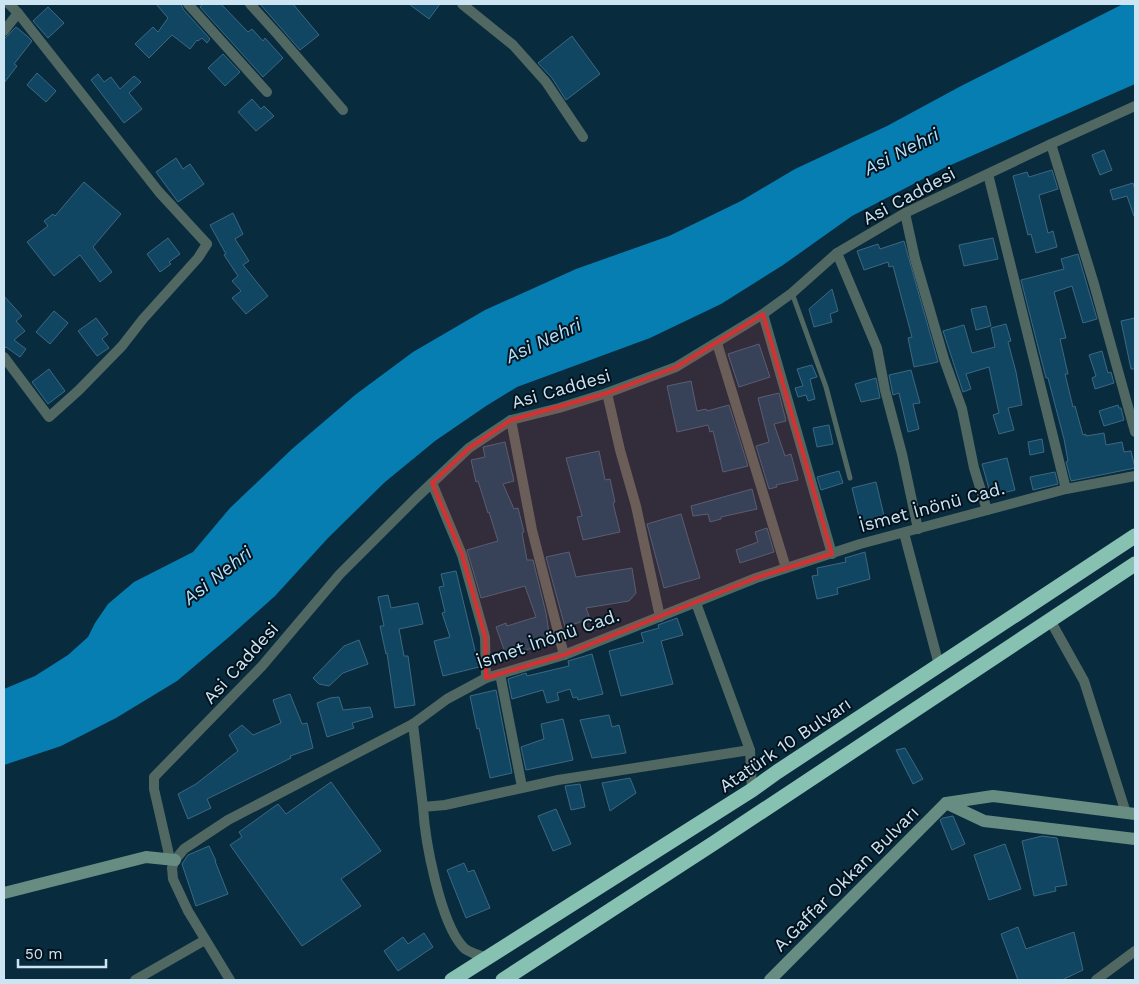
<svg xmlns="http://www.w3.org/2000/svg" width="1139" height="984" font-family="'Work Sans',sans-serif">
<rect width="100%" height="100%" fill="#092b3e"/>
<!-- water -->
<polygon fill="#067eb2" points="1123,4 1135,4 1135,84 944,168 852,216 783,265 721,304 650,338 517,387 486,406 435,441 385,482 328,538 275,596 229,637 177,681 116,718 61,746 4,765 4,689 35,676 68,655 88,637 95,623 108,604 134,582 193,552 230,508 292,449 355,395 413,352 485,310 576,269 669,236 741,201 795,169 887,126 961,86"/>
<!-- building -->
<g fill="#104662" stroke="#3c6882">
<polygon points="156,4 181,4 183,9 210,39 207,43 202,38 198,41 197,40 190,49 172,35 149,58 135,44 153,27 158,32 168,18"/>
<polygon points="203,4 221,4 248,32 252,29 263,41 265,38 283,58 263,77 200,7"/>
<polygon points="260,4 293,4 319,35 300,50"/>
<polygon points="409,4 440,4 429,19"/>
<polygon points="48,7 64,23 48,38 33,21"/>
<polygon points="16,27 27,36 32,41 14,64 17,66 4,83 4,39"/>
<polygon points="572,36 600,74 566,100 552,78 538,63"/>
<polygon points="223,54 240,72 225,86 208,68"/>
<polygon points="37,73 56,91 46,102 27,85"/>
<polygon points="98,74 104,82 111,77 120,89 134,76 141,82 129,93 142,109 124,123 91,80"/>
<polygon points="252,99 261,109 264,106 274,116 256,131 238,112"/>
<polygon points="1104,150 1112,170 1100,175 1092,155"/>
<polygon points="176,158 183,169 190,164 204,184 178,202 156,172"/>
<polygon points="1052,170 1058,189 1039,195 1048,233 1053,231 1057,247 1036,253 1031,234 1028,235 1013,176 1027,172 1029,177"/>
<polygon points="84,182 121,214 93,247 112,272 100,282 80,255 54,276 27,242 48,226 44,221 53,214 55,216"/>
<polygon points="1133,183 1135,190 1135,216 1134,216 1127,196 1113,200 1110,190"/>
<polygon points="233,213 243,234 235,239 249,261 243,265 268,296 246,314 232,298 241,291 232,281 238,276 224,255 226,254 210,225"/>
<polygon points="168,238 180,254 169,262 171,264 160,272 147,254"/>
<polygon points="993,238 998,259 964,266 959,245"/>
<polygon points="904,241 938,362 914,367 908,338 912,337 893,266 889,267 888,262 864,270 857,251 878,244 880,249"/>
<polygon points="1078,254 1097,319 1083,323 1072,286 1054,292 1066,338 1060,339 1068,374 1065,374 1073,407 1075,406 1083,435 1086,434 1086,436 1104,433 1106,445 1122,442 1124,452 1131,451 1135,468 1071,481 1066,462 1068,461 1064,439 1048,378 1046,378 1021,280 1064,269 1061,259"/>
<polygon points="832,289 838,311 830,314 832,322 814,327 809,309"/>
<polygon points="4,296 22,316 16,321 25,331 14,340 26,349 20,357 6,347 4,349"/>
<polygon points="986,306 991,326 976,330 971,309"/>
<polygon points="54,311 68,323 50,344 36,332"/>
<polygon points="96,318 108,334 102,339 109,348 97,356 78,331"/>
<polygon points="1135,318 1135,369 1131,369 1121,321"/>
<polygon points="1006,324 1011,341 1008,342 1016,372 1022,405 1008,408 1014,430 999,434 993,415 999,413 989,367 966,374 971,389 963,392 943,331 964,325 972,353 995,347 991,328"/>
<polygon points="759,344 770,377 739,387 728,354"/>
<polygon points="1102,351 1108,373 1111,372 1114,383 1095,389 1092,378 1096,376 1089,355"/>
<polygon points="812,365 817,377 810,379 815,399 808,401 806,395 798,397 795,388 803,386 797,369"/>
<polygon points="49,369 65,391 48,404 32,382"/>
<polygon points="911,370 920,403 913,404 919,429 908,432 899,393 893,395 889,375"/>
<polygon points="876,378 880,398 861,402 855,384"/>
<polygon points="691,381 697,411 706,409 707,411 729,405 748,466 723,472 713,431 710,432 708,425 677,432 667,386"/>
<polygon points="779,393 786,421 774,424 785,456 791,454 798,480 776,485 777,487 769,489 756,446 769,442 758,398"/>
<polygon points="1118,405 1119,408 1121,408 1124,420 1104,426 1099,411"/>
<polygon points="829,425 833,444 817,447 813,428"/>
<polygon points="1042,439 1044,452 1030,455 1028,442"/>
<polygon points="505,442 514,481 503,484 514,509 518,508 524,532 522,533 527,560 533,560 546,613 550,640 537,643 537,647 506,655 496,627 506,623 507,626 536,617 525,586 481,598 467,550 498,541 489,512 488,513 478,481 476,482 471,460 485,457 483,447"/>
<polygon points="599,451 605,480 610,479 615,502 613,503 620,532 583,540 577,517 582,516 566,458"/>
<polygon points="1007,458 1015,490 991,496 982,464"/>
<polygon points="839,471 843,483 821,490 817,477"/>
<polygon points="1055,472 1058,484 1033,490 1030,477"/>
<polygon points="876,482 885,520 861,525 852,488"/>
<polygon points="752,489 757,509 721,517 721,519 710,522 708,514 693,516 691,506"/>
<polygon points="681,514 700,578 664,588 647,524"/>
<polygon points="767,528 774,552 740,563 736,550 758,542 755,532"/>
<polygon points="569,552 576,577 632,568 636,593 629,601 586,608 590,619 565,627 546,557"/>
<polygon points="865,552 870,579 837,588 838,594 817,599 812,576 818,575 817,568 846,562 845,558"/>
<polygon points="456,571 479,667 443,676 434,641 450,637 442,613 445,612 439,587 444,586 441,574"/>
<polygon points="388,595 391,608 418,603 423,624 399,629 404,656 408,656 415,705 395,708 387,653 386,654 380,626 384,626 378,597"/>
<polygon points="677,618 683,635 661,641 673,684 621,696 609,651 644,642 641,633 659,628 658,625"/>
<polygon points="359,640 368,664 343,673 329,686 319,684 313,678 344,646"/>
<polygon points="592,654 603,694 578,700 577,697 573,698 570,689 557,693 559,700 547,703 543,690 512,699 508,679 526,673 527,676 569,666 568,661"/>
<polygon points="496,690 512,773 490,778 479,728 477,729 470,696"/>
<polygon points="290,694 302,724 307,723 313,748 290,756 291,758 207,799 211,808 188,819 178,794 196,784 238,751 229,735 242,725 253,735 281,723 273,700"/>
<polygon points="339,697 343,710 370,707 373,717 352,723 354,728 327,737 317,703 330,698"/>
<polygon points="609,715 612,727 619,725 626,753 592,758 580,720"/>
<polygon points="563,719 573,760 526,770 521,747 544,739 541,724"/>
<polygon points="905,748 923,779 913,784 896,750"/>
<polygon points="630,778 636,793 610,811 602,783"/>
<polygon points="331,782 381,851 341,879 361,906 302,946 230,845 242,837 239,832 278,804 286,814"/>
<polygon points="580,784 585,807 571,810 565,786"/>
<polygon points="556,809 571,844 553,851 538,816"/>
<polygon points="953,816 965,844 952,850 940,820 943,818"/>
<polygon points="1042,836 1057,838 1067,885 1055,887 1056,891 1034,896 1022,841"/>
<polygon points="1005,844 1021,889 989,900 974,855"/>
<polygon points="209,846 216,861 215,861 228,894 196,906 182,864 188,855"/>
<polygon points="464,863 468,872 474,870 490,908 466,918 447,870"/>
<polygon points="1018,927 1026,949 1074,932 1083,970 1062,980 1018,980 1001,934"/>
<polygon points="424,933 433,947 398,971 384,951 403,937 408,944"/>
</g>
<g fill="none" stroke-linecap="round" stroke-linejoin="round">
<!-- lane -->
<polyline stroke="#516862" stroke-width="5" points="792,293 826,387 850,478"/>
<!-- street -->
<g stroke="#516862" stroke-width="10">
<polyline points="188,4 267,92"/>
<polyline points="250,4 279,36 343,110"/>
<polyline points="462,4 513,45 546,82 583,137"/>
<polyline points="4,31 18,13"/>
<polyline points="1051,144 1094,284 1135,432"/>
<polyline points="988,174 1066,489"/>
<polyline points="905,213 915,259 944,359 962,409 974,468 987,510"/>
<polyline points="837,253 877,348 885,390 902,454 918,529"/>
<polyline points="763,314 832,554"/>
<polyline points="717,343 786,568"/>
<polyline points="4,357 49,417 79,390 122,346 143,319 198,258 207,244 159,192 18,13 9,4"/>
<polyline points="607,393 620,450 636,506 660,617"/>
<polyline points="511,420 532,530 564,655"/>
<polyline points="432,483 462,555 485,637 486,678"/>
<polyline points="904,533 939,665"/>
<polyline points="696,603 750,750 752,790"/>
<polyline points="1050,620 1084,681 1126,813"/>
<polyline points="500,674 522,787"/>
<polyline points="413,724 423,807"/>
<polyline points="170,859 154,789 154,777 262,666 340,574 416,498 469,448 511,420 559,408 607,393 676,367 763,314 792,293 837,253 905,213 1051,144 1135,106"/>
<path d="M487 958C480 955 468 953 463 947 440 922 425 841 423 807L445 805 558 780 750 750"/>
<polyline points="135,980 205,940"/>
<polyline points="230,980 188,911 173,879 172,868 175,860 184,849 228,820 413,724 447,699 486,678 564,655 756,578 860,544 1066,489 1135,476"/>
<polyline points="1096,980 1135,951"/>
</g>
<!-- secondary -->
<g stroke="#678c82" stroke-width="12">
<polyline points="946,803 984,821 1135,839"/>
<polyline points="4,893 146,857 175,860"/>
<polyline points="770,980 946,803 993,796 1135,814"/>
</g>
<!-- highway -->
<g stroke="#87c1b2" stroke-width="15">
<polyline points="452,980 752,790 777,772 1135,536"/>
<polyline points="503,980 714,843 1135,564"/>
</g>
</g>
<!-- marked area -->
<path fill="#d63132" fill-opacity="0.2" stroke="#d63132" stroke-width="4" stroke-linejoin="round" d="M763 314 832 554 756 578 564 655 486 678 485 637 462 555 432 483 469 448 511 420 607 393 676 367Z"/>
<g text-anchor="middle" stroke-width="4" stroke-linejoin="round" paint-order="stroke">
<!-- street labels -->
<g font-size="18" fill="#cde4f3" stroke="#03131d">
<text transform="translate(909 196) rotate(-28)" y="6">Asi Caddesi</text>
<text transform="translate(561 389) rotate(-16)" y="6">Asi Caddesi</text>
<text transform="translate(932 507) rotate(-15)" y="6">İsmet İnönü Cad.</text>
<text transform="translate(548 639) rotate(-19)" y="6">İsmet İnönü Cad.</text>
<text transform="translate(241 663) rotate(-48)" y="6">Asi Caddesi</text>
<text transform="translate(785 745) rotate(-34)" y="6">Atatürk 10 Bulvarı</text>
<text transform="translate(846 879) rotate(-45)" y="6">A.Gaffar Okkan Bulvarı</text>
</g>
<!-- water labels -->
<g font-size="19" font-style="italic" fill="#b3dffb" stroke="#03131d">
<text transform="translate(901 151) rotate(-27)" y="7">Asi Nehri</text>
<text transform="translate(543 340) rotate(-25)" y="7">Asi Nehri</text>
<text transform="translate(217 575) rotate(-38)" y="7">Asi Nehri</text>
</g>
</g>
<!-- border -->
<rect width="1139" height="984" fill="none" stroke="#cde4f3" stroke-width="10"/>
<!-- scale -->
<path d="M18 959v8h88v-8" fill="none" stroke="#cde4f3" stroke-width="2.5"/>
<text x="25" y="959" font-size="15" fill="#cde4f3" stroke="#03131d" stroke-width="4" paint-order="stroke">50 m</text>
</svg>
